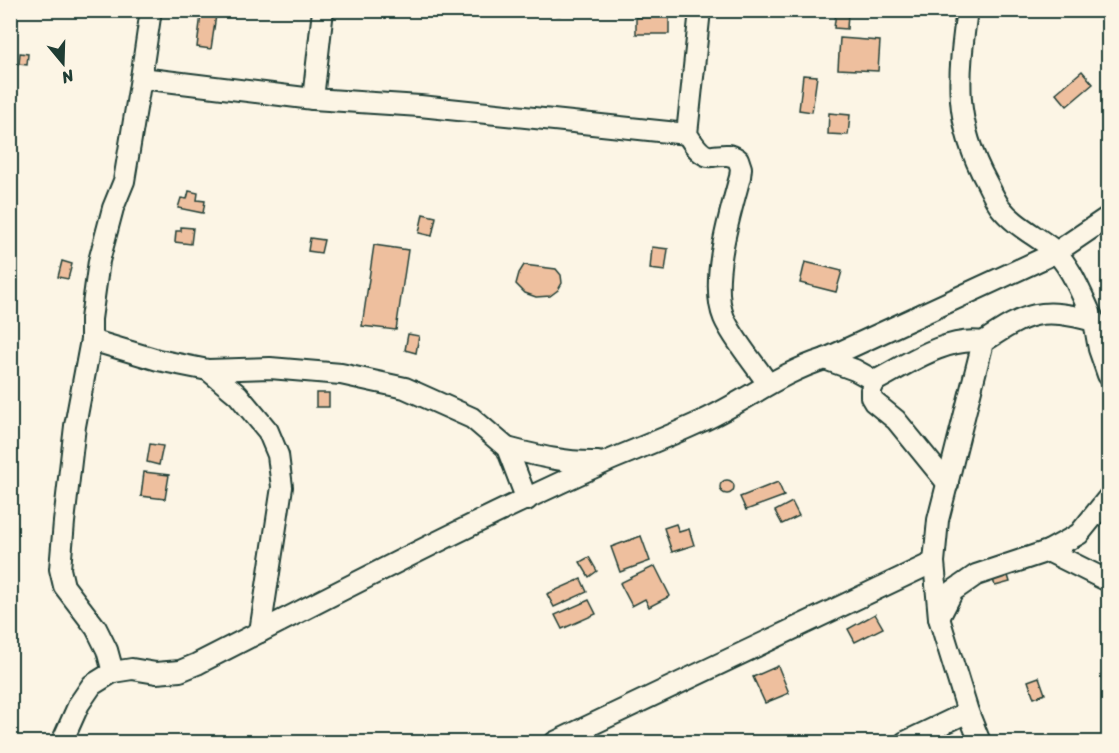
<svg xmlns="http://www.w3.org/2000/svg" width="1119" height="753" font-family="Sriracha,sans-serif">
<rect width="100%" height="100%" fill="#fcf5e5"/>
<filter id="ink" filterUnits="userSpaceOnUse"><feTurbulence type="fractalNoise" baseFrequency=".0167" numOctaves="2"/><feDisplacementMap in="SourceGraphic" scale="12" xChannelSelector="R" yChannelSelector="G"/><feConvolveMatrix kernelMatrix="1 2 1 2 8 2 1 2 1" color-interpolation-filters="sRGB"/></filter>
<g filter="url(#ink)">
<!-- building -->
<g fill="#eebf9e" stroke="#1f3d34" stroke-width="1.5">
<polygon points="542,10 561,10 560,15 542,13"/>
<polygon points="836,12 848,13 847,29 834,28"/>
<polygon points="201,14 216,15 211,49 197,47"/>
<rect x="636" y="17" width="33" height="17"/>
<polygon points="840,38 880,41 878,71 838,69"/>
<polygon points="20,53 28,54 27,65 19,64"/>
<polygon points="1082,71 1093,84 1067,106 1056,93"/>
<polygon points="803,75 817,76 812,112 799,110"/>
<polygon points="829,113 850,115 848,135 828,134"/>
<polygon points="189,191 198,193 197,200 205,201 203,213 178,208 181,198 187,199"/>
<polygon points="423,214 436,217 432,236 419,233"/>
<polygon points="181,227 193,228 191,244 175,242 176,231 181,231"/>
<polygon points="310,238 324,240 321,253 308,251"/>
<polygon points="374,245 408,250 396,330 362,326"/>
<polygon points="652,247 668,249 665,271 650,269"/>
<polygon points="62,261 72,264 68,279 58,277"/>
<polygon points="805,262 842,271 836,292 800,283"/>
<polygon points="524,265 556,269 561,275 562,283 558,290 550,296 536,297 525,293 516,284 519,273"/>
<polygon points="408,334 419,336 416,353 405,350"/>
<rect x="316" y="393" width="13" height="14"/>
<polygon points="150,444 163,446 159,465 147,462"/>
<polygon points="144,472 169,475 165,499 141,496"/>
<circle cx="727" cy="487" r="7"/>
<polygon points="778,482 784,496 746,510 740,497"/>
<polygon points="792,502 799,516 782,524 775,511"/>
<polygon points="676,524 679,532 689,529 694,545 672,552 664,528"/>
<polygon points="641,536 650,561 620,572 611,547"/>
<polygon points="589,557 597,571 589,577 580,562"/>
<polygon points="655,566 670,596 649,607 645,599 632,606 620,583"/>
<polygon points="1006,569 1010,582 995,586 991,573"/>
<polygon points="581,579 587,592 554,607 547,594"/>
<polygon points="589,600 596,614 562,629 555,615"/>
<polygon points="875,614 883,628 855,642 848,629"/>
<polygon points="778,666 789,693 765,703 753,677"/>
<polygon points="1039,677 1045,694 1034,698 1028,681"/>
<polygon points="1108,699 1108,718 1105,719 1103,709 1108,708 1106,700"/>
</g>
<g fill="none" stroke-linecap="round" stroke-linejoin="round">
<defs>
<g id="street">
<path d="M700 10 687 134C693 143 701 158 713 156 724 155 728 153 738 159L741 168 740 177C730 214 709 282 724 318 733 339 755 364 768 384"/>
<path d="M967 10C958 77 953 121 987 183 991 191 995 200 1000 207 1013 224 1033 234 1050 247 1071 264 1082 296 1094 321 1041 307 1028 312 983 342L938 520 934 562 939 618 968 712 980 742"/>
<polyline points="141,78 313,99 420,106 687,134"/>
<polyline points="313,99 323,10"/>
<polyline points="1094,321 1099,349 1108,375"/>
<polyline points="91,340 158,360 208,370 270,368 341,374 405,388 472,418 507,448 527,500"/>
<path d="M825 359 855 370 875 381C906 365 946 336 983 342"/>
<polyline points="208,370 238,395 268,431 278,455 282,487 260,632"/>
<polyline points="875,381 871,390 871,397 874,402 896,420 948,484"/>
<path d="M507 448C538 456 566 463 598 462"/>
<polyline points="1048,551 1108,581"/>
<polyline points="939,618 953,591 976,575 1048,551 1079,534 1108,498"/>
<polyline points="113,672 107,650 96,628 64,586 60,569 64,522 75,426 91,340 91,319 99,261 113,208 124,181 141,78 151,10"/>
<path d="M62 742 79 704 92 685 113 672 132 669 156 673 180 671 197 664C333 595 469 523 608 461 639 448 670 436 700 422 743 403 779 373 825 359L1055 253 1108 217"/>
<polyline points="555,742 934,562"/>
<polyline points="905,742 968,712"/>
</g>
</defs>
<!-- street casing -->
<use href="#street" stroke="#1f3d34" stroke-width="24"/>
<!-- street -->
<use href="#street" stroke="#fcf5e5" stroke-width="20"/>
</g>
</g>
<!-- margin -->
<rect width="1119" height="753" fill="none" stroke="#fcf5e5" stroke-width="36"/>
<rect x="18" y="18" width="1083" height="717" fill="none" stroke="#1f3d34" stroke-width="2" filter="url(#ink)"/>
<!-- north arrow -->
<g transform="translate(63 63) rotate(161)" stroke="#fcf5e5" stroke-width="4.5" paint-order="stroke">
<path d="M0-4.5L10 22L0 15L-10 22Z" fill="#1f3d34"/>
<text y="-9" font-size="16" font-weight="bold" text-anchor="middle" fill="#1f3d34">N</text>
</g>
</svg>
